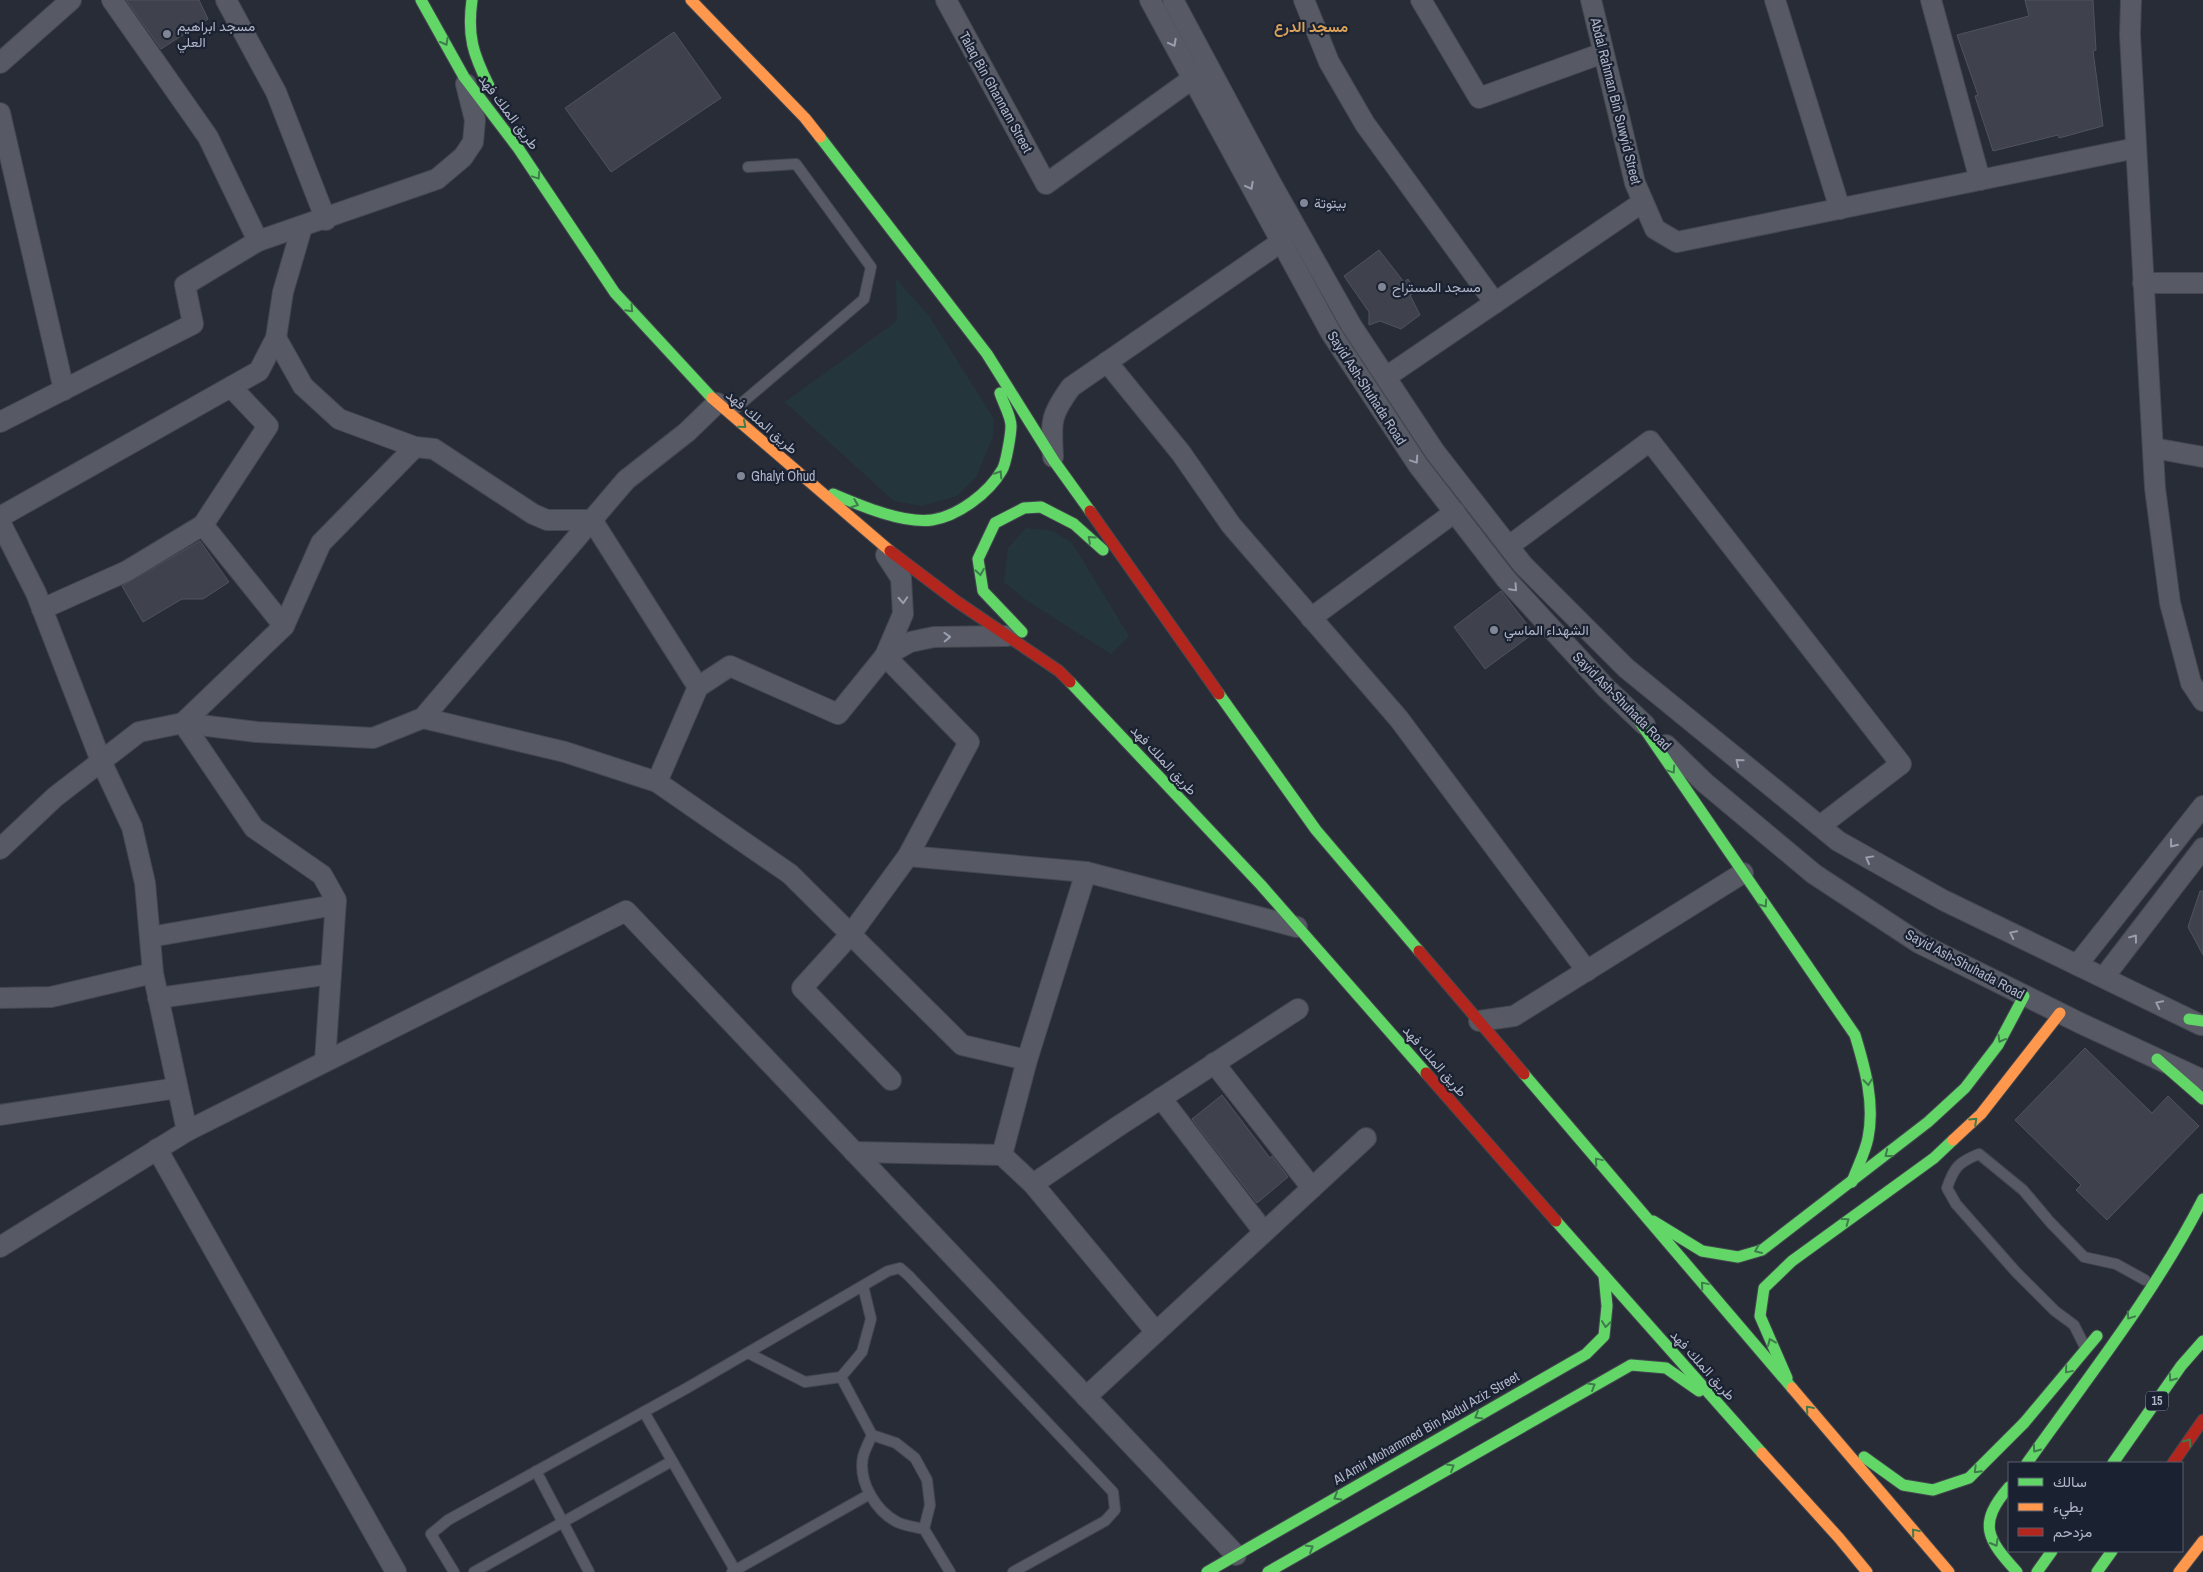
<svg xmlns="http://www.w3.org/2000/svg" width="2203" height="1572" font-family="'Archivo Narrow',Vazirmatn,sans-serif">
<rect width="100%" height="100%" fill="#272c36"/>
<!-- green -->
<g fill="#24363c">
<polygon points="896,279 929,316 994,419 993,437 976,477 957,496 922,506 894,501 785,402 897,321"/>
<polygon points="1026,528 1053,531 1072,543 1129,636 1111,654 1026,600 1004,582 1008,548"/>
</g>
<!-- building -->
<g fill="#3f424c" stroke="#4f535e">
<polygon points="126,0 199,0 208,19 161,49"/>
<polygon points="2025,0 2093,0 2096,50 2093,51 2103,126 2059,138 2058,135 1993,151 1975,96 1978,95 1957,35 2029,16"/>
<polygon points="674,32 721,98 611,172 565,108"/>
<polygon points="1379,250 1404,282 1408,279 1416,292 1410,295 1420,315 1401,329 1380,321 1369,325 1369,312 1344,276"/>
<polygon points="200,541 229,582 203,599 182,599 143,622 122,586"/>
<polygon points="1501,591 1534,633 1485,669 1454,627"/>
<polygon points="2200,891 2203,891 2203,955 2188,927"/>
<polygon points="2085,1048 2152,1113 2168,1096 2199,1126 2107,1220 2076,1190 2081,1185 2015,1120"/>
<polygon points="1222,1095 1270,1158 1272,1156 1288,1177 1257,1203 1192,1119"/>
</g>
<g fill="none" stroke-linecap="round" stroke-linejoin="round">
<defs>
<g id="lane">
<polyline points="730,413 864,299 871,267 796,164 748,167"/>
<path d="M2085 1347 2074 1325 2055 1311 2016 1272 1956 1204 1947 1188C1954 1167 1959 1162 1979 1154L2023 1190 2050 1222 2084 1257 2116 1264 2145 1280"/>
<polyline points="748,1353 805,1382 841,1377 862,1352 871,1319 863,1286"/>
<polyline points="841,1377 872,1435 896,1443 915,1458 927,1480 930,1505 924,1529 950,1572"/>
<polyline points="644,1412 735,1570"/>
<path d="M872 1435C869 1442 865 1449 863 1457 858 1482 876 1511 897 1522 905 1526 916 1527 924 1529"/>
<polyline points="536,1471 589,1572"/>
<polyline points="454,1572 431,1534 448,1520 687,1388 888,1271 900,1268 909,1276 1113,1492 1115,1510 1105,1521 1013,1572"/>
<polyline points="474,1572 672,1461"/>
<polyline points="732,1572 870,1494"/>
</g>
<g id="street">
<polyline points="112,0 208,137 258,241"/>
<polyline points="226,0 276,92 326,220"/>
<polyline points="946,0 1046,184 1192,79"/>
<polyline points="1150,0 1331,333 1418,465 1506,579 1606,688 1645,725"/>
<polyline points="1173,0 1272,185 1351,325 1435,452 1523,565 1626,668 1838,841 1943,900 2201,1025"/>
<polyline points="1304,0 1329,62 1365,124 1495,303"/>
<polyline points="1421,0 1479,98 1603,53"/>
<polyline points="1591,0 1635,183 1655,229 1677,242 2136,148"/>
<polyline points="1775,0 1840,209"/>
<polyline points="1931,0 1980,180"/>
<polyline points="2131,0 2130,35 2155,488 2170,603 2191,683 2203,701"/>
<polyline points="0,63 71,0"/>
<polyline points="0,113 64,390"/>
<polyline points="2143,283 2203,283"/>
<polyline points="276,338 303,386 339,419 415,447 434,449 533,514 547,520 592,520 698,687 657,782"/>
<polyline points="1107,362 1181,453 1231,525 1399,719 1587,971"/>
<polyline points="1386,377 1643,202"/>
<polyline points="0,422 193,324 185,285 258,241 437,179 463,157 473,142 475,120 466,84"/>
<polyline points="2153,448 2203,457"/>
<path d="M1053 457C1051 421 1050 416 1071 387L1281 242"/>
<polyline points="0,517 259,371 276,338 283,292 302,227"/>
<polyline points="0,522 36,593 101,761 132,827 145,883 153,973 187,1131"/>
<polyline points="203,525 284,626"/>
<polyline points="1509,546 1650,441 1901,764 1820,826"/>
<polyline points="42,609 127,571 203,525 268,426 231,387"/>
<polyline points="1311,618 1455,512"/>
<polyline points="885,656 969,742 908,856 851,934 802,988 891,1080"/>
<polyline points="885,656 910,642 934,637 1007,636"/>
<polyline points="698,687 730,666 838,714 885,656 903,614 901,578 886,555"/>
<polyline points="423,718 565,752 657,782 790,874 962,1045 1027,1060"/>
<polyline points="1666,745 1705,783 1814,874 1919,943 2080,1023 2203,1080"/>
<polyline points="0,849 55,797 139,732 183,723 257,732 373,738 423,718 626,480 687,432 717,403"/>
<polyline points="908,856 1086,872 1297,927"/>
<polyline points="1086,872 1027,1060 1002,1155 1033,1184 1156,1332"/>
<polyline points="150,937 335,905"/>
<polyline points="2077,965 2203,806"/>
<polyline points="2104,977 2203,848"/>
<polyline points="0,998 51,997 153,973"/>
<polyline points="158,998 331,974"/>
<polyline points="1479,1021 1514,1016 1743,873"/>
<polyline points="325,1061 336,900 322,875 254,828 183,723 284,626 321,543 415,447"/>
<polyline points="1214,1063 1312,1188"/>
<polyline points="1161,1098 1264,1232"/>
<polyline points="0,1115 177,1088"/>
<polyline points="157,1149 396,1572"/>
<polyline points="854,1152 1002,1155"/>
<polyline points="1033,1184 1117,1127 1298,1009"/>
<polyline points="0,1247 187,1131 626,911 1236,1555"/>
<polyline points="1086,1397 1366,1138"/>
</g>
<g id="fast">
<polyline points="421,0 464,77 518,148 615,293 712,398"/>
<path d="M472 0C467 36 473 54 489 86"/>
<polyline points="820,137 987,354 1054,461 1090,511"/>
<path d="M833 494C859 505 903 524 932 520 958 516 989 493 1002 470 1006 464 1011 434 1011 426 1011 416 1003 403 1000 393"/>
<polyline points="1022,632 983,591 978,559 995,523 1024,508 1041,507 1074,524 1103,550"/>
<polyline points="1070,682 1261,885 1426,1073"/>
<polyline points="1219,694 1316,830 1419,951"/>
<path d="M1635 715 1855 1035C1865 1068 1875 1103 1868 1138 1865 1153 1857 1168 1852 1182"/>
<polyline points="2189,1019 2203,1021"/>
<polyline points="2157,1059 2203,1099"/>
<polyline points="1524,1074 1792,1388"/>
<polyline points="1556,1221 1762,1453"/>
<polyline points="1653,1221 1702,1251 1738,1257 1762,1250 1928,1122 1965,1088 1998,1045 2024,996"/>
<polyline points="1787,1378 1760,1316 1764,1288 1792,1261 1934,1158 1953,1140"/>
<polyline points="2024,1423 2097,1336"/>
<polyline points="1864,1457 1903,1485 1933,1490 1969,1478 2024,1423"/>
<path d="M2027 1463C2088 1377 2155 1293 2203 1199"/>
<polyline points="2113,1463 2181,1366 2203,1341"/>
<path d="M2009 1487C1977 1524 1987 1539 2017 1572"/>
<polyline points="1207,1572 1586,1354 1604,1336 1607,1306 1604,1275"/>
<polyline points="1268,1572 1631,1365 1666,1368 1699,1391"/>
<polyline points="2037,1572 2052,1551"/>
<polyline points="2097,1572 2112,1551"/>
</g>
<g id="slow">
<polyline points="691,0 805,118 820,137"/>
<polyline points="712,398 890,551"/>
<polyline points="1953,1140 1981,1114 2060,1013"/>
<polyline points="1792,1388 1949,1572"/>
<polyline points="1762,1453 1839,1538 1867,1572"/>
<polyline points="2179,1572 2203,1541"/>
</g>
<g id="jam">
<polyline points="1090,511 1219,694"/>
<polyline points="890,551 956,601 1059,671 1070,682"/>
<polyline points="1419,951 1524,1074"/>
<polyline points="1426,1073 1556,1221"/>
<polyline points="2173,1463 2203,1420"/>
</g>
</defs>
<!-- lane casing -->
<use href="#lane" stroke="#43474f" stroke-width="12"/>
<!-- street casing -->
<use href="#street" stroke="#43474f" stroke-width="22"/>
<!-- fast casing -->
<use href="#fast" stroke="#43474f" stroke-width="13"/>
<!-- slow casing -->
<use href="#slow" stroke="#43474f" stroke-width="13"/>
<!-- jam casing -->
<use href="#jam" stroke="#43474f" stroke-width="13"/>
<!-- lane -->
<use href="#lane" stroke="#575a64" stroke-width="10"/>
<!-- street -->
<use href="#street" stroke="#575a64" stroke-width="20"/>
<!-- fast -->
<use href="#fast" stroke="#63d668" stroke-width="11"/>
<!-- slow -->
<use href="#slow" stroke="#ff974d" stroke-width="11"/>
<!-- jam -->
<use href="#jam" stroke="#b3261e" stroke-width="11"/>
</g>
<!-- one-way arrows -->
<defs><path id="oneway-chevron" d="M-2-3.5L2.5 0L-2 3.5" fill="none" stroke-width="1.6" stroke-linecap="round" stroke-linejoin="round" transform="scale(1.25)"/></defs>
<g stroke="#3e7c4c">
<use href="#oneway-chevron" transform="translate(445 42) rotate(61)"/>
<use href="#oneway-chevron" transform="translate(537 176) rotate(56)"/>
<use href="#oneway-chevron" transform="translate(630 309) rotate(47)"/>
<use href="#oneway-chevron" transform="translate(743 425) rotate(41)"/>
<use href="#oneway-chevron" transform="translate(999 474) rotate(-57)"/>
<use href="#oneway-chevron" transform="translate(855 504) rotate(21)"/>
<use href="#oneway-chevron" transform="translate(1091 539) rotate(-138)"/>
<use href="#oneway-chevron" transform="translate(980 572) rotate(81)"/>
<use href="#oneway-chevron" transform="translate(1672 770) rotate(56)"/>
<use href="#oneway-chevron" transform="translate(1764 904) rotate(55)"/>
<use href="#oneway-chevron" transform="translate(2001 1039) rotate(119)"/>
<use href="#oneway-chevron" transform="translate(1868 1082) rotate(83)"/>
<use href="#oneway-chevron" transform="translate(1974 1121) rotate(-43)"/>
<use href="#oneway-chevron" transform="translate(1888 1154) rotate(142)"/>
<use href="#oneway-chevron" transform="translate(1598 1161) rotate(-130)"/>
<use href="#oneway-chevron" transform="translate(1846 1221) rotate(-36)"/>
<use href="#oneway-chevron" transform="translate(1758 1250) rotate(157)"/>
<use href="#oneway-chevron" transform="translate(1704 1285) rotate(-130)"/>
<use href="#oneway-chevron" transform="translate(2130 1316) rotate(124)"/>
<use href="#oneway-chevron" transform="translate(1606 1324) rotate(96)"/>
<use href="#oneway-chevron" transform="translate(1771 1342) rotate(-113)"/>
<use href="#oneway-chevron" transform="translate(2068 1370) rotate(130)"/>
<use href="#oneway-chevron" transform="translate(2172 1378) rotate(125)"/>
<use href="#oneway-chevron" transform="translate(1592 1386) rotate(-30)"/>
<use href="#oneway-chevron" transform="translate(1809 1409) rotate(-131)"/>
<use href="#oneway-chevron" transform="translate(1478 1416) rotate(150)"/>
<use href="#oneway-chevron" transform="translate(2188 1442) rotate(-55)"/>
<use href="#oneway-chevron" transform="translate(2036 1449) rotate(126)"/>
<use href="#oneway-chevron" transform="translate(1451 1467) rotate(-30)"/>
<use href="#oneway-chevron" transform="translate(1977 1470) rotate(135)"/>
<use href="#oneway-chevron" transform="translate(1337 1497) rotate(150)"/>
<use href="#oneway-chevron" transform="translate(1915 1532) rotate(-130)"/>
<use href="#oneway-chevron" transform="translate(1995 1543) rotate(60)"/>
<use href="#oneway-chevron" transform="translate(1310 1548) rotate(-30)"/>
</g>
<g stroke="#9a9faf">
<use href="#oneway-chevron" transform="translate(1173 43) rotate(62)"/>
<use href="#oneway-chevron" transform="translate(1250 186) rotate(62)"/>
<use href="#oneway-chevron" transform="translate(1415 460) rotate(56)"/>
<use href="#oneway-chevron" transform="translate(1514 588) rotate(47)"/>
<use href="#oneway-chevron" transform="translate(903 600) rotate(87)"/>
<use href="#oneway-chevron" transform="translate(947 637) rotate(-2)"/>
<use href="#oneway-chevron" transform="translate(1739 762) rotate(-141)"/>
<use href="#oneway-chevron" transform="translate(2173 844) rotate(128)"/>
<use href="#oneway-chevron" transform="translate(1869 859) rotate(-151)"/>
<use href="#oneway-chevron" transform="translate(2013 934) rotate(-154)"/>
<use href="#oneway-chevron" transform="translate(2134 938) rotate(-53)"/>
<use href="#oneway-chevron" transform="translate(2159 1004) rotate(-154)"/>
</g>
<!-- markers -->
<g fill="#808695" stroke="#1a2131" stroke-width="2">
<circle cx="167" cy="34" r="5"/>
<circle cx="1304" cy="203" r="5"/>
<circle cx="1382" cy="287" r="5"/>
<circle cx="741" cy="476" r="5"/>
<circle cx="1494" cy="630" r="5"/>
</g>
<g text-anchor="middle" stroke-width="4.5" stroke-linejoin="round" paint-order="stroke">
<!-- shield labels -->
<rect fill="#1a2131" stroke="#83899b" stroke-width="1" x="2146" y="1391.5" width="22" height="19" rx="4"/>
<g font-size="12" font-weight="bold" fill="#b0b6c8">
<text x="2157" y="1405">15</text>
</g>
<!-- poi labels -->
<g font-size="14" fill="#b0b6c8" stroke="#1a2131" text-anchor="start">
<text x="177" y="31">مسجد ابراهيم<tspan x="177" dy="16">العلي</tspan></text>
<text x="1314" y="208">بيتوتة</text>
<text x="1392" y="292">مسجد المستراح</text>
<text x="751" y="481">Ghalyt Ohud</text>
<text x="1504" y="635">الشهداء الماسي</text>
</g>
<!-- street labels -->
<g font-size="14" fill="#b0b6c8" stroke="#1a2131">
<text transform="translate(996 92) rotate(61)" y="5">Talaq Bin Ghannam Street</text>
<text transform="translate(1616 101) rotate(76)" y="5">Abdal Rahman Bin Suwyid Street</text>
<text transform="translate(509 112) rotate(53)" y="5">طريق الملك فهد</text>
<text transform="translate(1367 388) rotate(57)" y="5">Sayid Ash-Shuhada Road</text>
<text transform="translate(762 422) rotate(41)" y="5">طريق الملك فهد</text>
<text transform="translate(1622 701) rotate(45)" y="5">Sayid Ash-Shuhada Road</text>
<text transform="translate(1164 760) rotate(47)" y="5">طريق الملك فهد</text>
<text transform="translate(1965 964) rotate(28)" y="5">Sayid Ash-Shuhada Road</text>
<text transform="translate(1435 1061) rotate(49)" y="5">طريق الملك فهد</text>
<text transform="translate(1703 1365) rotate(48)" y="5">طريق الملك فهد</text>
<text transform="translate(1426 1428) rotate(-30)" y="5">Al Amir Mohammed Bin Abdul Aziz Street</text>
</g>
<!-- neighbourhood labels -->
<g font-size="15" font-weight="bold" fill="#dba158" stroke="#1a2131">
<text x="1311" y="32">مسجد الدرع</text>
</g>
</g>
<!-- legend -->
<rect x="2008" y="1462" width="175" height="90" fill="#1a2131" stroke="#565d6d"/>
<rect x="2018" y="1478" width="25" height="8" fill="#63d668" stroke="#565d6d"/>
<text x="2053" y="1487" font-size="15" fill="#b0b6c8">سالك</text>
<rect x="2018" y="1503" width="25" height="8" fill="#ff974d" stroke="#565d6d"/>
<text x="2053" y="1512" font-size="15" fill="#b0b6c8">بطيء</text>
<rect x="2018" y="1528" width="25" height="8" fill="#b3261e" stroke="#565d6d"/>
<text x="2053" y="1537" font-size="15" fill="#b0b6c8">مزدحم</text>
</svg>
